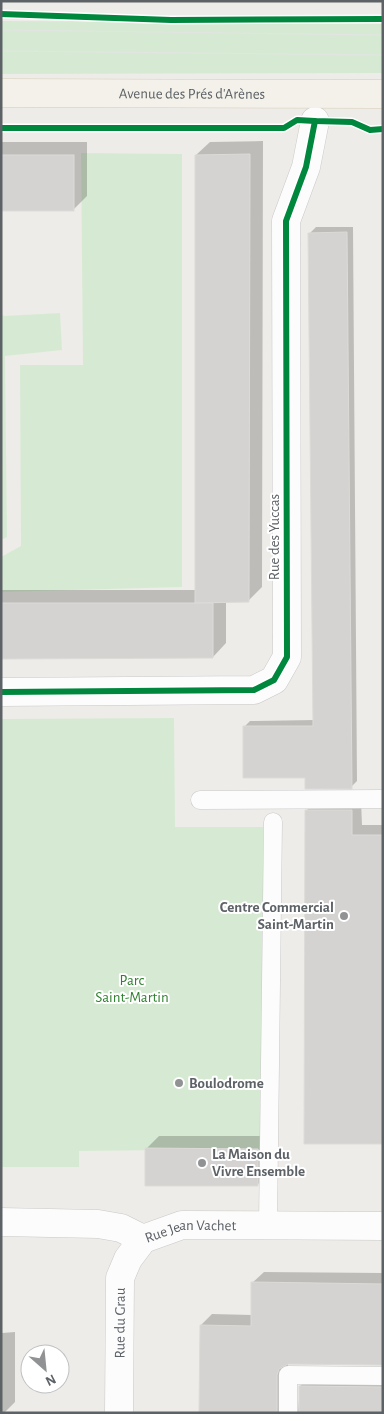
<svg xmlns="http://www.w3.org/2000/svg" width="384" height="1414" font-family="'Alegreya Sans',sans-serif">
<rect width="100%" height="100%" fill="#eeece8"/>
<!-- green -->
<g fill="#d6ead3">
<polygon points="1,21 383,22 383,73 1,74"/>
<polygon points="81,153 182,154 182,587 1,592 1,557 21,546 20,365 83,365"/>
<polygon points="60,313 62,350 5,356 7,537 1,540 1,314 4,316"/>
<polygon points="174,718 175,827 263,827 264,1149 79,1151 79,1167 1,1167 1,719"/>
</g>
<!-- shadow -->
<g fill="#0003">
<polygon points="263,141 262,587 249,600 226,601 226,643 213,657 1,657 1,590 196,590 196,155 210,142"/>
<polygon points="1,142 87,142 87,196 73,210 1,210"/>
<polygon points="316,227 353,227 357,781 351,787 306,777 244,727 250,721 314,720 310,233"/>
<polygon points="317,800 361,800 362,825 383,825 383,1143 306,811"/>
<polygon points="159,1136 271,1136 271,1172 257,1185 146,1149"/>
<polygon points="264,1272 383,1273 383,1364 288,1364 289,1407 298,1413 300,1386 311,1375 383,1376 383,1413 200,1413 201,1325 212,1314 252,1315 252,1283"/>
<polygon points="1,1282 2,1333 15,1332 15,1402 4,1413 1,1413"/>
</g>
<!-- building -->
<g fill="#d4d3d1" stroke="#dddbd8">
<polygon points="250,154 249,602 195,603 195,155"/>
<rect x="1" y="155" width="73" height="56"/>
<polygon points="347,232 352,789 305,789 305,778 243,778 243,726 313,726 308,233"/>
<polygon points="1,603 213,603 213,658 1,659"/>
<polygon points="305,810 352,810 352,835 383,835 383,1144 304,1144"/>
<polygon points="145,1148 258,1149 258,1186 145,1186"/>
<polygon points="251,1282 383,1284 383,1365 288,1364 279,1369 277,1375 277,1413 199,1413 200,1325 251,1326"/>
<polygon points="299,1386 383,1387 383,1413 299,1413"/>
</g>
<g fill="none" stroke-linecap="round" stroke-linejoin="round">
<defs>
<g id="lane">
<polyline points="200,800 383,799"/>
<polyline points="268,1225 273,822"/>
<polyline points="288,1413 288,1375 383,1376"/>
</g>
<g id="street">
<polyline points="1,692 254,690 274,680 287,657 286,221 306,167 315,121"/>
<path id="s1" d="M1 1222 98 1224 121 1228 143 1239 182 1225 383 1226"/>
<path id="s2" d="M119 1413 120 1278 128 1259 143 1239"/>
</g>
<g id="primary">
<path id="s3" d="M1 93 383 94"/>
</g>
</defs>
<!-- lane casing -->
<use href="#lane" stroke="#c9c9c9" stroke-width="19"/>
<!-- street casing -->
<use href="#street" stroke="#c9c9c9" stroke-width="29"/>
<!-- primary casing -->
<use href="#primary" stroke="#d6ccb5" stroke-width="29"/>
<!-- lane -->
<use href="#lane" stroke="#fcfcfc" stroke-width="18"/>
<!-- street -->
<use href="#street" stroke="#fcfcfc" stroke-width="28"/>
<!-- primary -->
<use href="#primary" stroke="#f3f1e9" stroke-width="28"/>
<!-- tram -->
<g stroke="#e3e4e3" stroke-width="1">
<polyline points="1,30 383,35"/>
<polyline points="1,51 383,55"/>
</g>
<defs>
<g id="cycleway">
<polyline points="1,14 171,20 383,19"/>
<polyline points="1,128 284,128 297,120 315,121 352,122 370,130 383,129"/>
<polyline points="1,692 254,690 274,680 287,657 286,221 306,167 315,121"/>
</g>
</defs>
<!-- cycleway casing -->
<use href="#cycleway" stroke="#fff" stroke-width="9"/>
<!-- cycleway -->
<use href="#cycleway" stroke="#00873e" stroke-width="6"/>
</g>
<!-- markers -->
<g fill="#909294" stroke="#fff" stroke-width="2">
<circle cx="344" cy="916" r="5"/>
<circle cx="179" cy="1083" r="5"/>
<circle cx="202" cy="1163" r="5"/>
</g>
<g text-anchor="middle" stroke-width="4" stroke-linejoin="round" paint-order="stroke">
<!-- street labels -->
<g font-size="15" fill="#5d6267" stroke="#fff">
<text dy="5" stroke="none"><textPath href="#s3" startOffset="191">Avenue des Prés d'Arènes</textPath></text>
<text transform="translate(274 537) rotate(-90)" y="5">Rue des Yuccas</text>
<text dy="5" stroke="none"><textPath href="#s1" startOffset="194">Rue Jean Vachet</textPath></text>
<text dy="5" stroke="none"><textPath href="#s2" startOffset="90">Rue du Grau</textPath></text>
</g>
<!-- poi labels -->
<g font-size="15" font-weight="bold" fill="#5d6267" stroke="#fff" text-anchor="start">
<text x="334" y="912" text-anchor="end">Centre Commercial<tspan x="334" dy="17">Saint-Martin</tspan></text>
<text x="189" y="1088">Boulodrome</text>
<text x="212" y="1159">La Maison du<tspan x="212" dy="17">Vivre Ensemble</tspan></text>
</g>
<!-- park labels -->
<g font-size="15" fill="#308231" stroke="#fff">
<text x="132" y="985">Parc<tspan x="132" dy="17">Saint-Martin</tspan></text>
</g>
</g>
<!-- border -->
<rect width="384" height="1414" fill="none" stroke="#5d6267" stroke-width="5"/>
<!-- north arrow -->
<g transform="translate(45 1369) rotate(153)"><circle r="24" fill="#ffffff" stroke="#bec0c2"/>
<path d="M0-4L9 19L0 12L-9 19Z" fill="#909294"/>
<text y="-8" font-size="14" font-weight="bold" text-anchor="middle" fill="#5d6267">N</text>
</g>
</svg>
